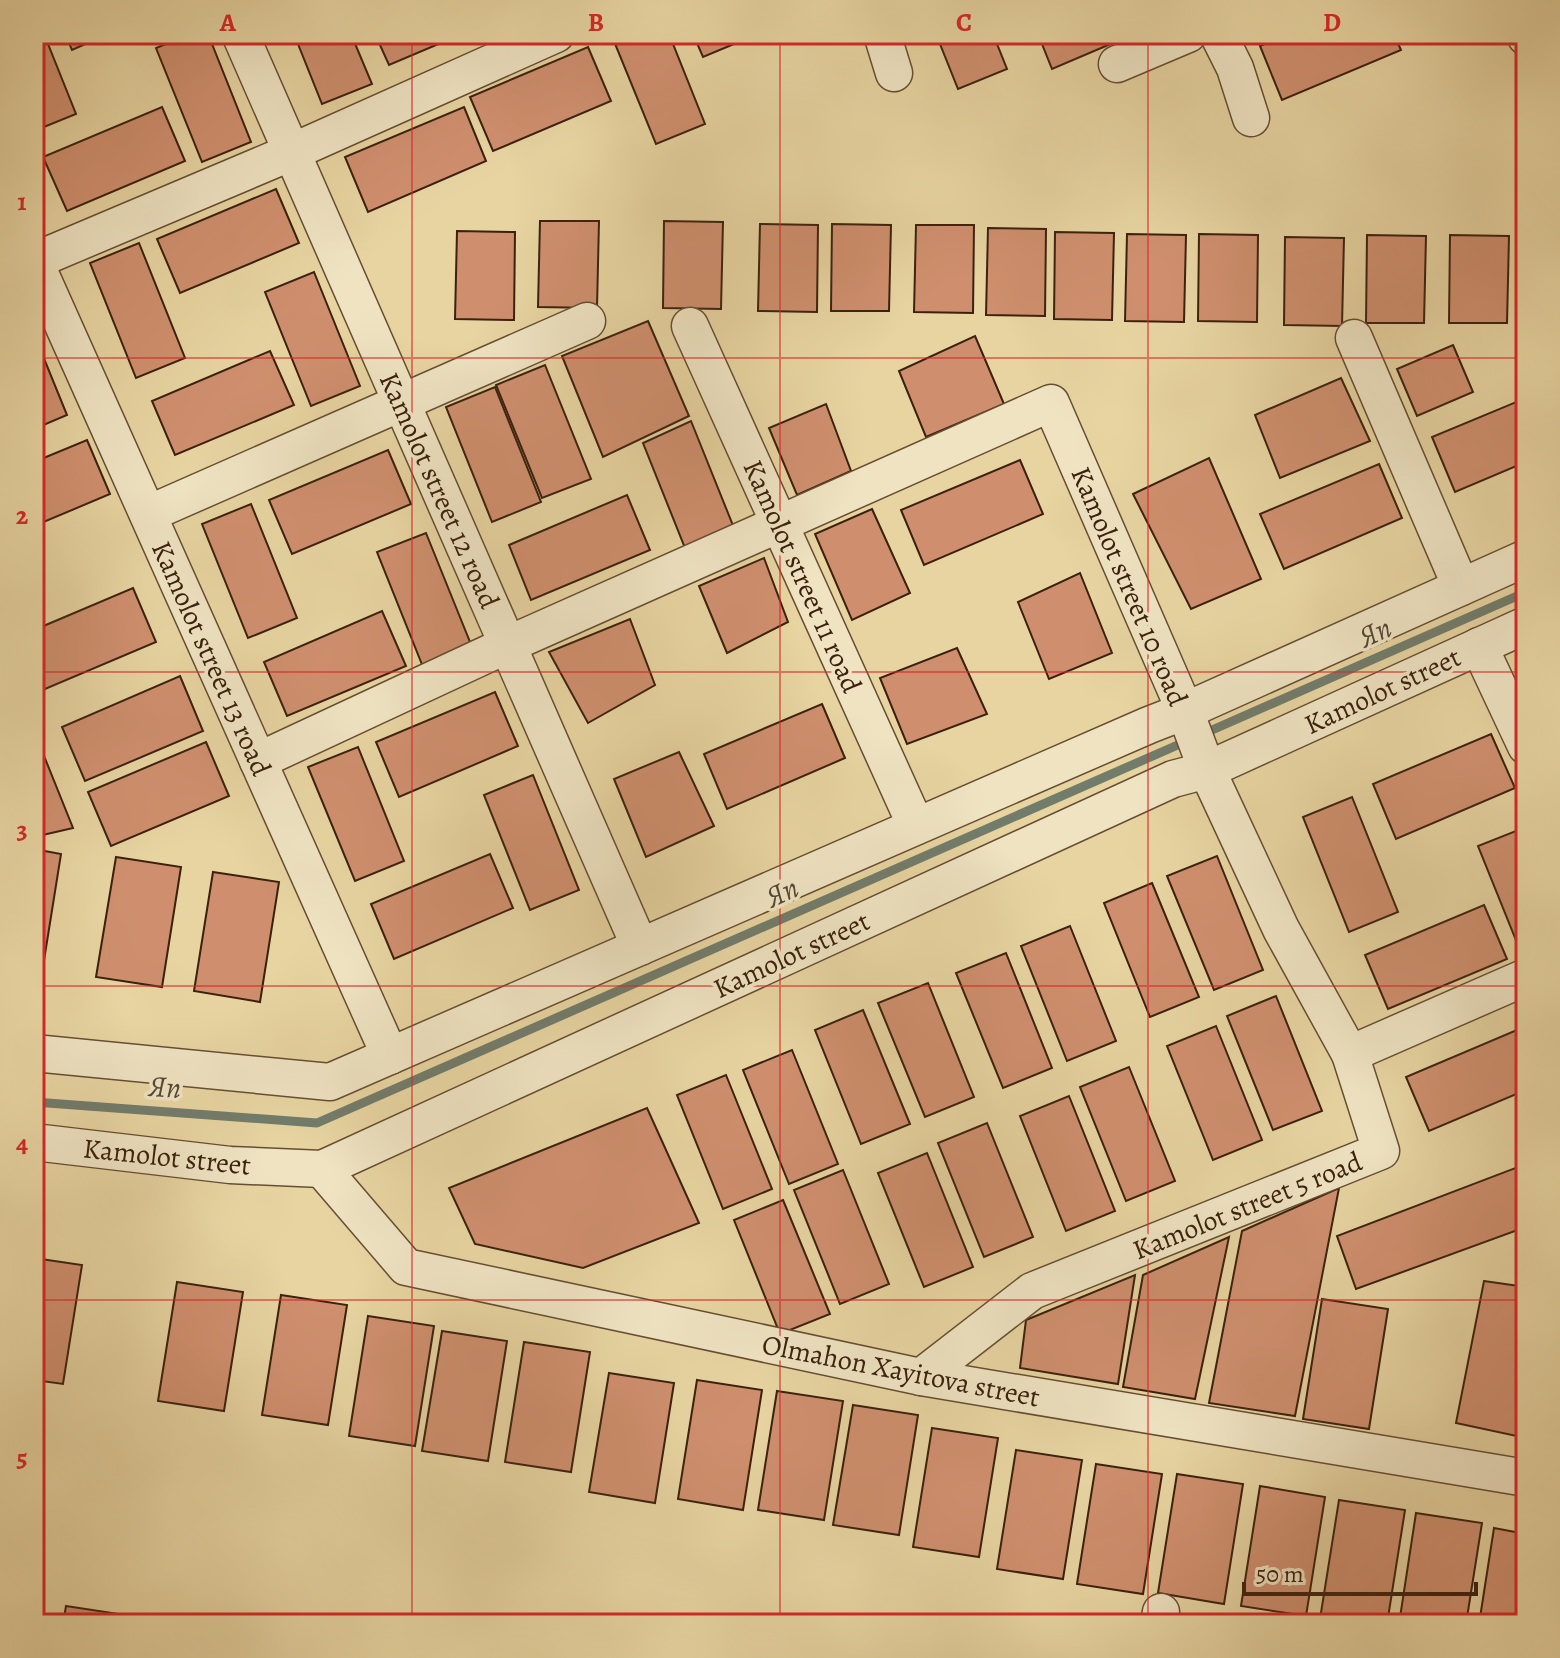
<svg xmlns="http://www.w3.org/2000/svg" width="1560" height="1658" font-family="Alegreya,serif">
<rect width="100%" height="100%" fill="#e7d4a1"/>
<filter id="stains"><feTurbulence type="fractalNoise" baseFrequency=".0025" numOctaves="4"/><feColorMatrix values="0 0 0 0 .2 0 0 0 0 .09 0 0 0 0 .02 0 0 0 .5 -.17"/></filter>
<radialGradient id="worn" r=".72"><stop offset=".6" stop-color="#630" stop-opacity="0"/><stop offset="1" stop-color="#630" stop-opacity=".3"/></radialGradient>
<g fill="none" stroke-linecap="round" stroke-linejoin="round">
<!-- stream -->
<g stroke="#727c6b" stroke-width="9">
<polyline points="1203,734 1526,592"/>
<polyline points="34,1102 317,1123 1189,740"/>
</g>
</g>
<!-- building -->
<g fill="#cf8f6e" stroke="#3b210e" stroke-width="2">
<polygon points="34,34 44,34 76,114 34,131"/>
<polygon points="65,34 108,34 72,50"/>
<polygon points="190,34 208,34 251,142 202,162 156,48"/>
<polygon points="294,34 351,34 372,84 322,104"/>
<polygon points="375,34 462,34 389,65"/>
<polygon points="611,34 669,34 705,124 656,144"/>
<polygon points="693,34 758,34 703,57"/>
<polygon points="936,34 993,34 1007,69 958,89"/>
<polygon points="1038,34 1134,34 1052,69"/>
<polygon points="1288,34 1394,34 1401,50 1282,100 1260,46"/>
<polygon points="588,47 611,101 493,151 470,97"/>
<polygon points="162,107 185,161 67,211 43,157"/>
<polygon points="464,107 486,161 368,212 345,157"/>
<polygon points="276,189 299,243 180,293 157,239"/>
<polygon points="540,221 599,221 597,308 538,307"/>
<polygon points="664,221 723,222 721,309 663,308"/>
<polygon points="760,224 818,225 817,312 758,311"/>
<polygon points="832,224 891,225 889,311 831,311"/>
<polygon points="916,225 974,225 973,313 914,312"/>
<polygon points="988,228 1046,229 1045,316 986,315"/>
<polygon points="457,231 515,232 514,320 455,319"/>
<polygon points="1055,232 1114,233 1112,320 1054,319"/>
<polygon points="1127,234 1186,235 1184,322 1125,321"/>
<polygon points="1199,234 1258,235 1257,322 1198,321"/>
<polygon points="1367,235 1426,236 1424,323 1366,323"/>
<polygon points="1450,235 1509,236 1507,323 1449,323"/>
<polygon points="1285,237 1344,238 1342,326 1284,325"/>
<polygon points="139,243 185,358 136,378 90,263"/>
<polygon points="314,272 360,386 311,406 265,292"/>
<polygon points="648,321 689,416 603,457 562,356"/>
<polygon points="34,334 67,415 34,429"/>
<polygon points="975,336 1004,404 926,437 899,371"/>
<polygon points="1453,345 1473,392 1417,416 1397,369"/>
<polygon points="270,351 294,405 175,455 152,401"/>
<polygon points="545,365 591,479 542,498 496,385"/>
<polygon points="1341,378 1370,441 1280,478 1255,415"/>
<polygon points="495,387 541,502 492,522 446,407"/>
<polygon points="1526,398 1526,462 1455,492 1432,437"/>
<polygon points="826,404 851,471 797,495 769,428"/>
<polygon points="691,421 734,528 685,548 643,443"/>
<polygon points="87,440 110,494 34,526 34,462"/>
<polygon points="388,450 411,504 292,554 269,500"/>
<polygon points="1209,458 1261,579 1191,609 1133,494"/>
<polygon points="1020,460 1043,514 924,565 901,510"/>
<polygon points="1379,464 1402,518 1284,569 1260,514"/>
<polygon points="627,495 650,550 531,600 509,545"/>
<polygon points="251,504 297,618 248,638 202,524"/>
<polygon points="872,509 910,593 852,620 815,534"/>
<polygon points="426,533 472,647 423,667 377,552"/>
<polygon points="764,558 788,622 727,653 699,586"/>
<polygon points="1080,573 1112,653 1049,679 1018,602"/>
<polygon points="133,588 156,642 38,692 34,684 34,630"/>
<polygon points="382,611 406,666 287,716 264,662"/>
<polygon points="630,619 655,685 588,723 549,652"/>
<polygon points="957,648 987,714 907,744 880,678"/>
<polygon points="180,676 203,731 85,781 62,727"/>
<polygon points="495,692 518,746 399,797 376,742"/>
<polygon points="822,704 845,758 727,809 704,754"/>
<polygon points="34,731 73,828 34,837"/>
<polygon points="1491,734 1515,788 1396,839 1373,784"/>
<polygon points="206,742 229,796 111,846 88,792"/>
<polygon points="358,747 404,861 355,881 308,767"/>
<polygon points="679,752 714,826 646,857 614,779"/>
<polygon points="533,775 579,890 530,910 484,795"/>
<polygon points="1352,797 1398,912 1349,932 1303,817"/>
<polygon points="1526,827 1526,959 1524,960 1478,846"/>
<polygon points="34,849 61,854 42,973 34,972"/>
<polygon points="490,854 513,908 394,959 371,904"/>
<polygon points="1217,856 1263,970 1214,990 1167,876"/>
<polygon points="116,857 181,867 162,987 96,977"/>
<polygon points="213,872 279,882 260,1002 194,991"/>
<polygon points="1152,883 1199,997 1150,1017 1104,903"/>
<polygon points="1484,905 1507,959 1388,1009 1365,955"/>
<polygon points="1070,926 1116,1041 1067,1061 1021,946"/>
<polygon points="1006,953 1052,1068 1003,1088 956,973"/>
<polygon points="928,983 974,1097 925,1117 878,1003"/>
<polygon points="1276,996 1322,1111 1273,1130 1227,1016"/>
<polygon points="863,1010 910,1124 861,1144 815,1030"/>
<polygon points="1216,1026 1262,1140 1213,1160 1167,1046"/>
<polygon points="1524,1027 1526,1090 1429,1131 1406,1077"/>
<polygon points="792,1050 838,1164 789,1184 743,1070"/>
<polygon points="1129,1067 1175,1181 1126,1201 1080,1087"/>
<polygon points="726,1075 772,1189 723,1209 677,1095"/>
<polygon points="1069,1096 1115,1211 1066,1231 1020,1116"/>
<polygon points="647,1108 699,1223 583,1268 475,1244 449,1188"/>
<polygon points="987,1123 1033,1237 984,1257 938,1143"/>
<polygon points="927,1153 973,1267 924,1287 878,1173"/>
<polygon points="1526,1164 1526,1227 1356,1289 1337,1236"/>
<polygon points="843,1170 889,1284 840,1304 794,1190"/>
<polygon points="1339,1188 1295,1416 1209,1403 1242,1231"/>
<polygon points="783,1200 830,1314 780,1334 734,1220"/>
<polygon points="1229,1237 1195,1399 1123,1387 1143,1275"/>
<polygon points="34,1258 82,1265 63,1384 34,1380"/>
<polygon points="1135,1275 1118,1384 1020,1368 1026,1320"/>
<polygon points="1484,1281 1526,1287 1526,1438 1456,1423"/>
<polygon points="177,1282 243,1292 224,1411 158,1401"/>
<polygon points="281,1295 347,1305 328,1425 262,1415"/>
<polygon points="1322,1299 1388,1309 1369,1429 1303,1419"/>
<polygon points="368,1316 434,1326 415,1446 349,1436"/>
<polygon points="442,1331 507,1341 488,1461 422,1451"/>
<polygon points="524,1342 590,1352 571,1472 505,1462"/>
<polygon points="609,1373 674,1383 655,1503 589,1492"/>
<polygon points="697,1380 762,1390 743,1510 678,1499"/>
<polygon points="777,1391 843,1401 824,1520 758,1510"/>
<polygon points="853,1405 918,1415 899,1535 833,1525"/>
<polygon points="932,1428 998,1438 979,1557 913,1547"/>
<polygon points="1016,1450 1082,1460 1063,1579 997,1569"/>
<polygon points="1096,1464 1162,1474 1143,1594 1077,1584"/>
<polygon points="1177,1474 1243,1484 1224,1604 1158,1593"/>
<polygon points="1260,1486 1325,1497 1306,1616 1241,1606"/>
<polygon points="1339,1500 1405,1510 1387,1624 1349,1624 1320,1619"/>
<polygon points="1416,1513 1482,1523 1466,1624 1399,1624"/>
<polygon points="1494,1528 1526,1534 1526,1624 1479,1624"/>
<polygon points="66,1606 132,1616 131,1624 63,1624"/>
</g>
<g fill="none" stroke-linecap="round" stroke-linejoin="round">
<defs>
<g id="minor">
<polyline points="240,34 640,947"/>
<polyline points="882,34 894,73"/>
<polyline points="1218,34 1235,68 1251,118"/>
<polyline points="1525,34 1526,37"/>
<polyline points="1117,64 1188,34"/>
<polyline points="34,260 390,1056"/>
<polyline points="34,261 292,152 556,34"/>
<polyline points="690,326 916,826"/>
<polyline points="1354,338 1461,587"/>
<polyline points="148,514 587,321"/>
<polyline points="1479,646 1526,746"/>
<polyline points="258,761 507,645 1051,403 1185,711 1207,770 1281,929 1350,1054 1381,1151 1032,1291 921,1377"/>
<polyline points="34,1053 330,1082 1149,725 1185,711 1526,558"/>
<polyline points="1350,1054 1526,977"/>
<polyline points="34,1142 230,1165 322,1169 1173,779 1207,770 1526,625"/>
<polyline points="322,1169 406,1267 921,1377 1526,1478"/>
<polyline points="1159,1624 1161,1612"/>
</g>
</defs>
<!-- minor casing -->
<use href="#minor" stroke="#664e33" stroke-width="39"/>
<!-- minor -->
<use href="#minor" stroke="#efe3c2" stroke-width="36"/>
</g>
<!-- grid -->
<path fill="none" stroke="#d62828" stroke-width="2" stroke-opacity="0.55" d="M412 34V1624M780 34V1624M1148 34V1624M34 358H1526M34 672H1526M34 986H1526M34 1300H1526"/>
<g text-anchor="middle" stroke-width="7" stroke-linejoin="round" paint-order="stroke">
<!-- street labels -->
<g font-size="28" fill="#3b210e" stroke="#efe3c2">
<text transform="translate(440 490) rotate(66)" y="10">Kamolot street 12 road</text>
<text transform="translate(803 576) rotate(66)" y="10">Kamolot street 11 road</text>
<text transform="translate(1130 586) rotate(67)" y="10">Kamolot street 10 road</text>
<text transform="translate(212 658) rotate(66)" y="10">Kamolot street 13 road</text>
<text transform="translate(1382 690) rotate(-25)" y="10">Kamolot street</text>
<text transform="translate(791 954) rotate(-25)" y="10">Kamolot street</text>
<text transform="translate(167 1156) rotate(6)" y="10">Kamolot street</text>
<text transform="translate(1247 1205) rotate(-22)" y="10">Kamolot street 5 road</text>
<text transform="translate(901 1370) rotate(11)" y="10">Olmahon Xayitova street</text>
</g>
<!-- water labels -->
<g font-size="30" font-style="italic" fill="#524735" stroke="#efe3c2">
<text transform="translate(1375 632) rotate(-24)" y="10">Яп</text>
<text transform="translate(782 892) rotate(-24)" y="10">Яп</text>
<text transform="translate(165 1087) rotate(4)" y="10">Яп</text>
</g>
</g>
<!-- margin -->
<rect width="1560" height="1658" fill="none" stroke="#e7d4a1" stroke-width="88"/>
<!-- scale -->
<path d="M1244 1582v12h232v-12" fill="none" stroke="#3b210e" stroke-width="4"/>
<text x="1256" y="1582" font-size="24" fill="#3b210e" stroke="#efe3c2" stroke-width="6" paint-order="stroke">50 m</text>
<rect x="44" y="44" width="1472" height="1570" fill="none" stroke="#d62828" stroke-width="3"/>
<g font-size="26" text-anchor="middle" font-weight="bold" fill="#d62828">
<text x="228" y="31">A</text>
<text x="596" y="31">B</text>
<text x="964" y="31">C</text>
<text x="1332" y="31">D</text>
<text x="22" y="210">1</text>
<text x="22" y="524">2</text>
<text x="22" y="838">3</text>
<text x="22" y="1152">4</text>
<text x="22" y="1466">5</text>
</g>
<rect width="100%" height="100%" filter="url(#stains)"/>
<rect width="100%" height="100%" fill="url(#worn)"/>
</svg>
